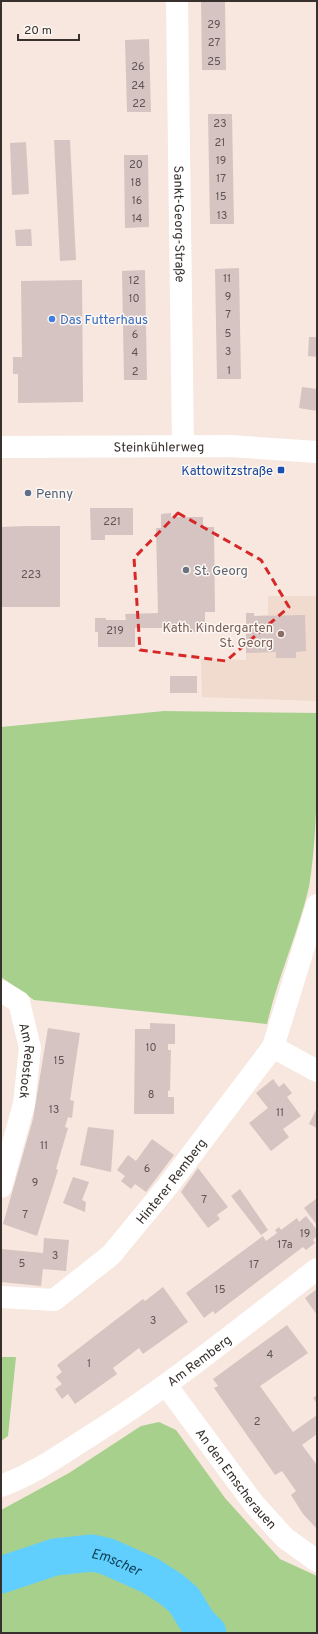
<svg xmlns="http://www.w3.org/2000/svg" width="318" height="1634" font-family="Overpass,sans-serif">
<rect width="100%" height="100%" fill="#f7e7df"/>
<!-- built -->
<polygon fill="#f1dace" points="268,596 317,596 317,701 202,697 201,659 246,660 246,613 254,613 254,616 268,615"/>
<!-- green -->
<g fill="#a7d08d">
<path d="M164 711 317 713C317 768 318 833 309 887 298 933 278 977 267 1024L34 1000 1 977V727Z"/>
<polygon points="1,1357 16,1357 8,1436 1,1441"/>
<polygon points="159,1422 176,1430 225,1498 280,1559 317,1576 317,1633 1,1633 1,1510 69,1473 141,1426"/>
</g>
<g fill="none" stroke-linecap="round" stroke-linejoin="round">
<!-- river -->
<path stroke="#61cffe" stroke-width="37" id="s1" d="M1 1575 55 1557 92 1553 106 1556 149 1575 171 1589 184 1600 198 1623 208 1633"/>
</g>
<!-- building -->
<g fill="#d6c4c2">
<polygon points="201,1 225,1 226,70 202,70"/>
<polygon points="149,39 151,112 127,112 125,40"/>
<polygon points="208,114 232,114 234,224 210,224"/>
<polygon points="54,140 70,140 76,260 60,261"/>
<polygon points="26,142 29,194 12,195 10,143"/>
<polygon points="124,155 148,155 149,227 125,228"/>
<polygon points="31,229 32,246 16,246 15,230"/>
<polygon points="239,268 241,379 217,379 215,269"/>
<polygon points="145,270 147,380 124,380 122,271"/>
<polygon points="82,280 83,402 18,403 18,374 13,374 13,357 22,357 21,281"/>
<polygon points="309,337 317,337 317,357 308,356"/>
<polygon points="302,387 317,389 317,411 299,408"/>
<polygon points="90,508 133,508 133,535 105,535 105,540 91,540"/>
<polygon points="171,513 171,517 203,517 203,527 214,527 215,612 205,612 205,628 196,628 197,632 177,632 177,628 135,628 135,647 98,647 98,632 95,632 95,618 106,618 106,620 126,620 125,614 158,613 156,528 161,528 161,514"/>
<polygon points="27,526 60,526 60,607 1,607 1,527"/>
<polygon points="246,613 254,613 254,616 305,615 306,651 296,652 296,658 276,658 276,652 246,653"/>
<rect x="170" y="676" width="27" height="17"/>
<polygon points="150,1023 175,1024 175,1044 168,1044 168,1050 171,1050 170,1091 168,1090 168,1097 174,1097 174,1114 134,1114 135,1029 150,1029"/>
<polygon points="48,1028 80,1033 70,1100 74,1101 72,1118 68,1117 65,1127 68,1128 56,1169 58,1170 37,1236 3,1224 33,1119"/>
<polygon points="273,1079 279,1087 284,1083 292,1093 287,1097 301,1116 283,1129 289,1137 271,1151 249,1123 268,1108 256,1093"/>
<polygon points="317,1108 317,1128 309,1124"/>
<polygon points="88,1127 114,1130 111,1172 80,1165"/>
<polygon points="152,1139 174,1155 146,1192 135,1184 131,1189 121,1181 125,1176 117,1170 128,1155 136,1161"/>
<polygon points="198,1168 228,1207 217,1215 220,1219 208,1228 181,1192"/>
<polygon points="73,1177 89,1182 82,1200 86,1202 85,1212 63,1203"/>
<polygon points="240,1189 268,1230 261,1235 231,1196"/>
<polygon points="317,1198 317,1225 304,1208"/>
<polygon points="306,1216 317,1230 317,1236 313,1240 315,1243 306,1250 303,1247 215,1314 213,1311 204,1318 186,1293 263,1236 266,1241 277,1233 275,1230 279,1227 281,1230 297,1218 299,1222"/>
<polygon points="44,1238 69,1240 66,1271 43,1269 41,1286 1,1282 1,1249 43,1253"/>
<polygon points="163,1287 188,1322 143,1354 139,1348 113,1368 117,1374 75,1404 68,1394 62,1399 55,1389 62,1384 56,1377 62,1372 57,1365 143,1299 145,1301"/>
<polygon points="317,1289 317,1315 305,1298"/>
<polygon points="287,1325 308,1353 260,1386 293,1432 317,1415 317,1434 302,1445 317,1465 317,1529 303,1514 291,1495 296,1491 282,1471 275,1475 214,1388 218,1386 213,1379"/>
<polygon points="317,1395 317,1404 313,1398"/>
</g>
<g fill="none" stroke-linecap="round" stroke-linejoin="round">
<!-- minor -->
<g stroke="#fff" stroke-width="22">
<path id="s2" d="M177 1 183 446"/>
<path id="s3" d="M1 447 230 446 317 452"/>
<path id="s4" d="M1 991 19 1002 30 1048 24 1104 1 1187"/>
<polyline points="273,1047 317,1071"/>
<path id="s5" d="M1 1297 54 1300 111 1255 167 1187 273 1047 317 905"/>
<path id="s6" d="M166 1385 254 1504 285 1538 317 1561"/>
<path id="s7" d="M1 1486C36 1473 60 1455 90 1436 170 1386 243 1326 317 1269"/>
</g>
</g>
<!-- marked area -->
<path fill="none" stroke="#d62828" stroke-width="3" stroke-dasharray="8 5" stroke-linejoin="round" d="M178 513 261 560 289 607 226 661 140 650 134 558Z"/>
<!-- markers -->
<circle fill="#3f7fe0" stroke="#fdf7f3" stroke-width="1.5" cx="52" cy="319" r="4"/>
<rect fill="#1a4fb4" stroke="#fdf7f3" stroke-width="1.5" x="277" y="466" width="8" height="8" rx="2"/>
<circle fill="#5c6f8a" stroke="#fdf7f3" stroke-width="1.5" cx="28" cy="493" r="4"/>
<circle fill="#6b7280" stroke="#fdf7f3" stroke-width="1.5" cx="186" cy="570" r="4"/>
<circle fill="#8d6e63" stroke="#fdf7f3" stroke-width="1.5" cx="281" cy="634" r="4"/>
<g text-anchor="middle" stroke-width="3" stroke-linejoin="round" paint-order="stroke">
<!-- number labels -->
<g font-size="11" fill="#5f5552">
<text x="214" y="28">29</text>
<text x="214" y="46">27</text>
<text x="214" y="65">25</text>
<text x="138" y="70">26</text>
<text x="138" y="89">24</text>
<text x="139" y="107">22</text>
<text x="220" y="127">23</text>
<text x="220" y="146">21</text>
<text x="221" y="164">19</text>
<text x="136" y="168">20</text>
<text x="221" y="182">17</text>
<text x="136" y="186">18</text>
<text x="221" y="200">15</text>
<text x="137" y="204">16</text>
<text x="222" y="219">13</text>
<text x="137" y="222">14</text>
<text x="227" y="282">11</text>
<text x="134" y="284">12</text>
<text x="228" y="300">9</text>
<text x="134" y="302">10</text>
<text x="228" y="318">7</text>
<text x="228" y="337">5</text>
<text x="135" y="338">6</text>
<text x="228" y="355">3</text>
<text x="135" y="356">4</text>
<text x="229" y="374">1</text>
<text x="135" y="375">2</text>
<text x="112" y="525">221</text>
<text x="31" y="578">223</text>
<text x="115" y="634">219</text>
<text x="151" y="1051">10</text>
<text x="59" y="1064">15</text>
<text x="151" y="1098">8</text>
<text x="54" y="1113">13</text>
<text x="280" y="1116">11</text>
<text x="44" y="1149">11</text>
<text x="147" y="1172">6</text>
<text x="35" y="1186">9</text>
<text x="204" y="1203">7</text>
<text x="25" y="1218">7</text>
<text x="305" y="1237">19</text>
<text x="285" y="1248">17a</text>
<text x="55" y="1259">3</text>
<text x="22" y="1267">5</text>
<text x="254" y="1268">17</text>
<text x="220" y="1293">15</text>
<text x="153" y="1324">3</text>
<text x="270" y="1358">4</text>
<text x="89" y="1367">1</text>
<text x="257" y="1425">2</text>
</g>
<!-- street labels -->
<g font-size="13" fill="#37302d" stroke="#fdf7f3">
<text dy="5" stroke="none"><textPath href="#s2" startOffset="223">Sankt-Georg-Straße</textPath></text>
<text dy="5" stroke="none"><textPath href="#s3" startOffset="158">Steinkühlerweg</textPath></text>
<text dy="5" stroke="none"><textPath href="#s4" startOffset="81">Am Rebstock</textPath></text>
<text dy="5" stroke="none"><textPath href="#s5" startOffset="221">Hinterer Remberg</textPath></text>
<text dy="5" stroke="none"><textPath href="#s7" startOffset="235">Am Remberg</textPath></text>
<text dy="5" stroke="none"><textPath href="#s6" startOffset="117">An den Emscherauen</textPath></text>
</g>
<!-- shop labels -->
<g font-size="13" fill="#366cbe" stroke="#fdf7f3" text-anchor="start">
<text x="60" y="324">Das Futterhaus</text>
</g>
<!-- transit labels -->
<g font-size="13" fill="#164399" stroke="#fdf7f3" text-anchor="end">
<text x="273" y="475">Kattowitzstraße</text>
</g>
<!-- service labels -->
<g font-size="13" fill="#4e5e75" stroke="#fdf7f3" text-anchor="start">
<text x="36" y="498">Penny</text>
</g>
<!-- worship labels -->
<g font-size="13" fill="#5b616d" stroke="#fdf7f3" text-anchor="start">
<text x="194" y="575">St. Georg</text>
</g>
<!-- education labels -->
<g font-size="13" fill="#785e54" stroke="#fdf7f3" text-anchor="end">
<text x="273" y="632">Kath. Kindergarten<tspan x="273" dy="15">St. Georg</tspan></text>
</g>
<!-- water labels -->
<g font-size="14" font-style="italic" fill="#0d3e51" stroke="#fdf7f3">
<text dy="5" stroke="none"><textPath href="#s1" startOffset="120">Emscher</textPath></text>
</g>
</g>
<!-- border -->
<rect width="318" height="1634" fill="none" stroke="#37302d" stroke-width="4"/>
<!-- scale -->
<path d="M18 34v6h61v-6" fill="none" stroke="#37302d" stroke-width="2"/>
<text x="24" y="34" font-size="12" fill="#37302d" stroke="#fdf7f3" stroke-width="3" paint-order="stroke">20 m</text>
</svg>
